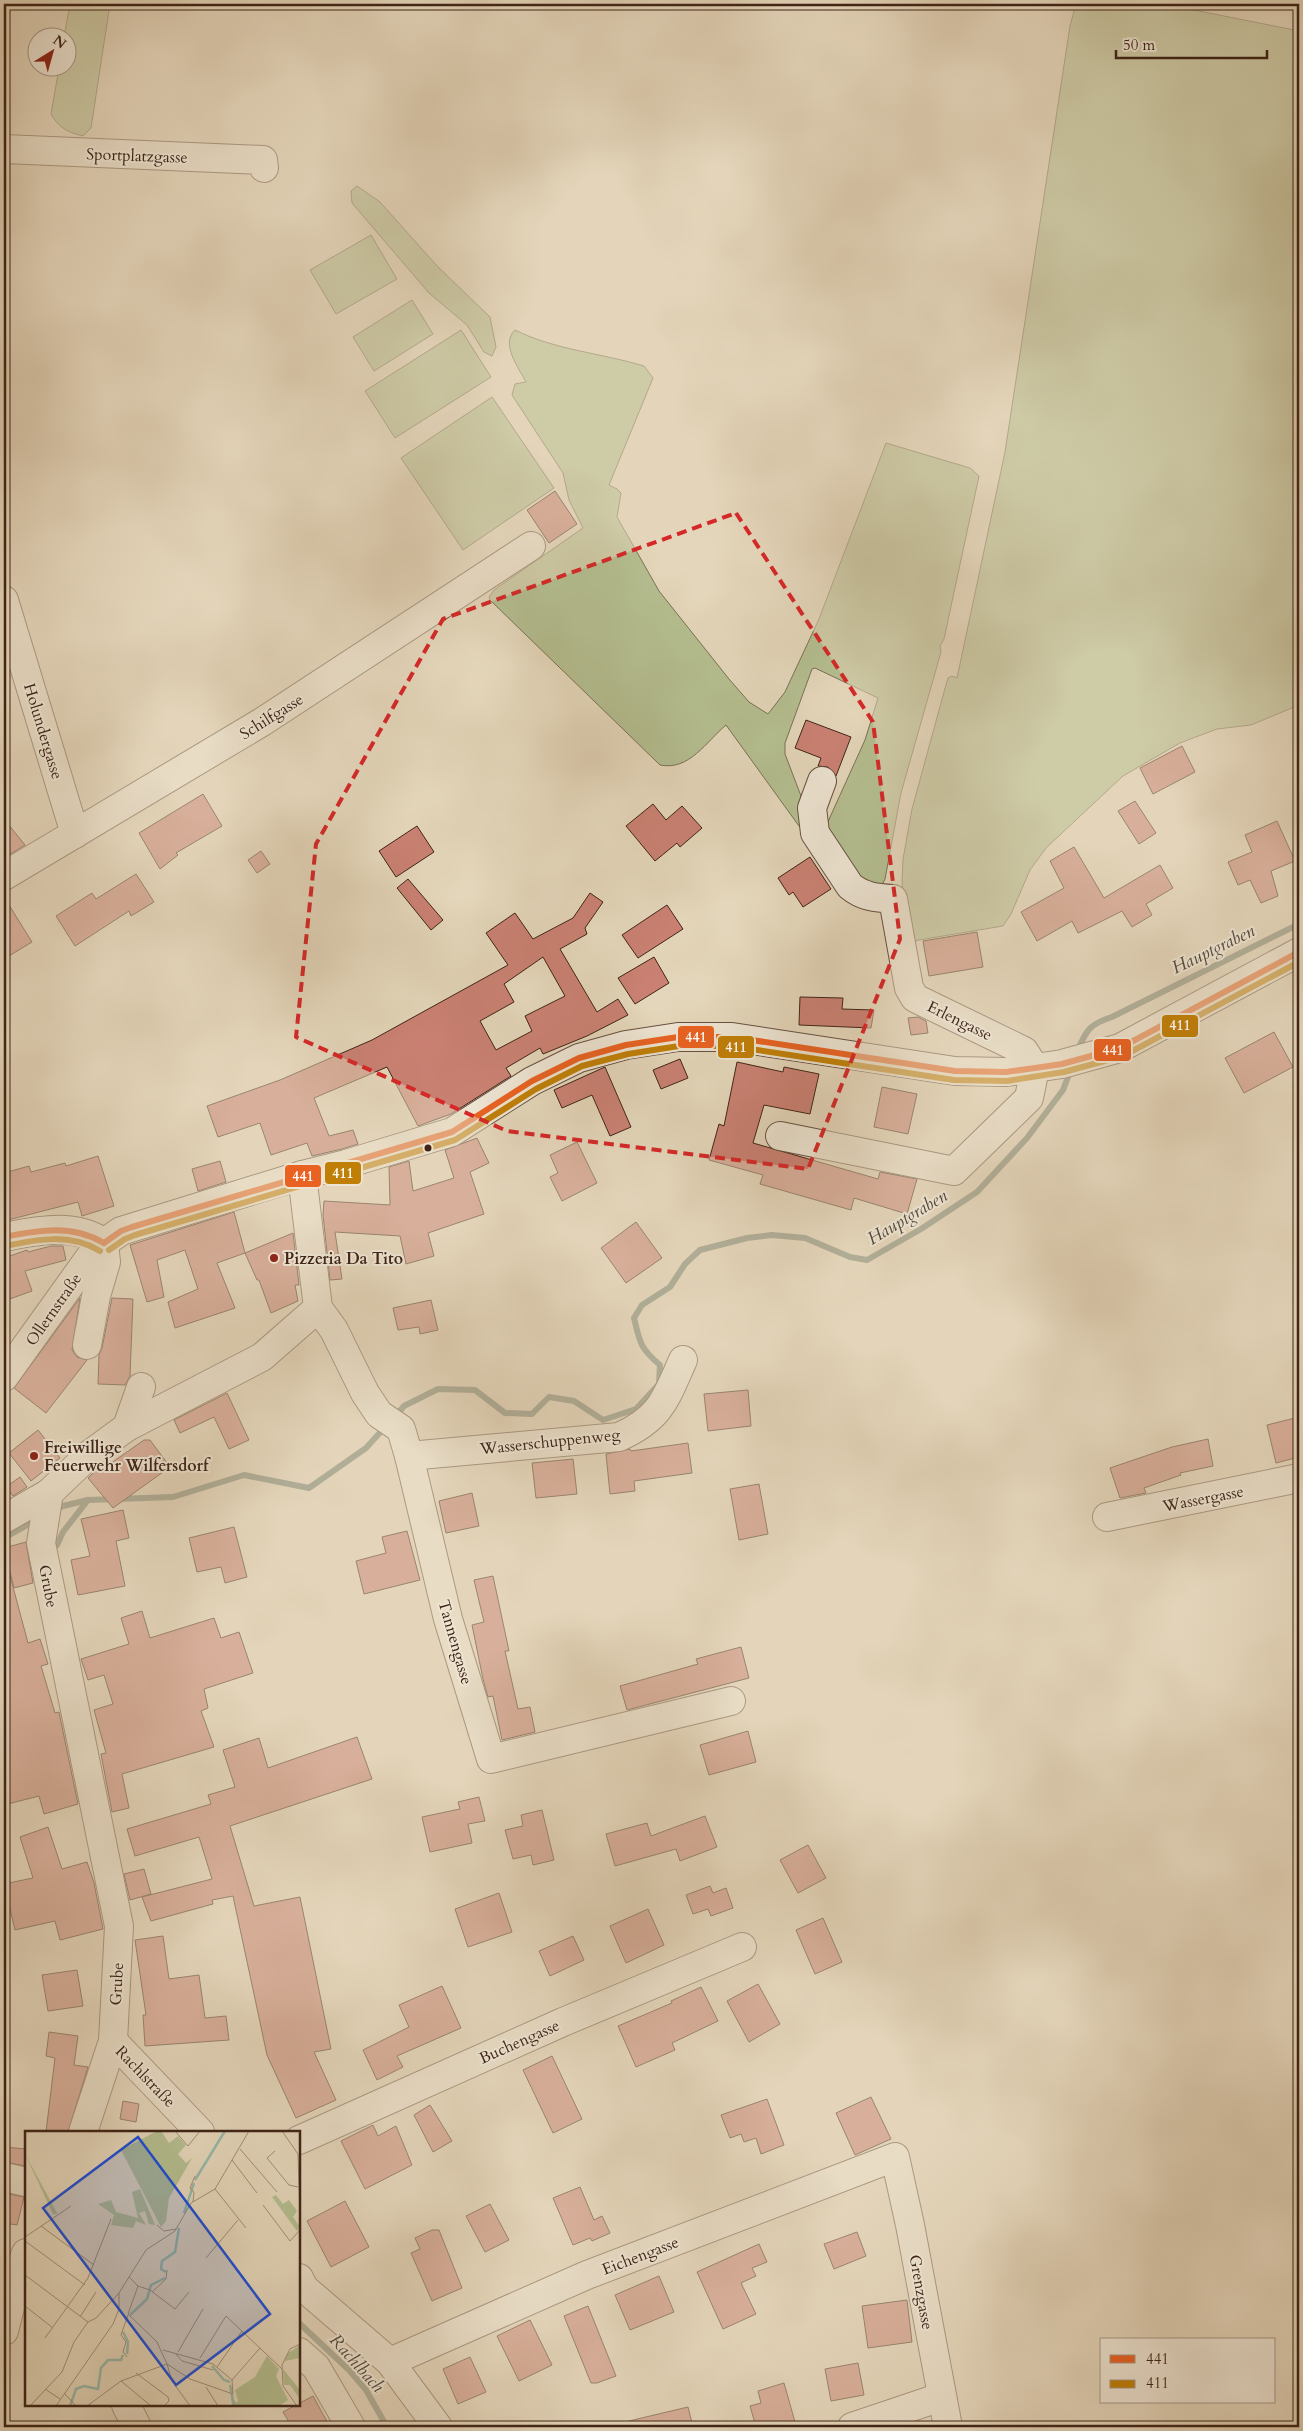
<svg xmlns="http://www.w3.org/2000/svg" width="1303" height="2431" font-family="Cardo,serif">
<rect width="100%" height="100%" fill="#e4d6ba"/>
<filter id="stains"><feTurbulence type="fractalNoise" baseFrequency=".004" numOctaves="4"/><feColorMatrix values="0 0 0 0 .2 0 0 0 0 .09 0 0 0 0 .02 0 0 0 .5 -.17"/></filter>
<radialGradient id="worn" r=".72"><stop offset=".6" stop-color="#630" stop-opacity="0"/><stop offset="1" stop-color="#630" stop-opacity=".3"/></radialGradient>
<!-- green -->
<g fill="#b4be90" stroke="#7a7154">
<path d="M70 4H110L91 128 83 136C67 132 59 128 51 114L59 68H68V38L64 37Z"/>
<polygon points="1076,4 1164,4 1299,31 1299,705 1251,725 1217,729 1180,743 1123,776 1046,848 1030,870 1011,914 1003,926 913,941 902,884 903,859 912,809 944,692 948,678 952,676 957,678 1005,452 1070,26"/>
<polygon points="357,186 380,202 437,266 490,317 496,347 492,356 484,352 467,325 429,293 352,203 351,191"/>
<polygon points="371,235 397,279 336,314 310,270"/>
<polygon points="412,300 433,334 374,371 353,337"/>
<polygon points="461,330 491,377 395,438 365,391"/>
<path d="M515 330C555 350 601 353 644 366L653 378 609 485 617 489 621 493 617 517 659 591 729 679 749 702 768 714 785 692 819 619 886 443 970 468 979 476 944 639 940 646 941 652 901 793 885 879 880 889 859 883 826 826 865 740 878 698 815 668 812 669 785 743V754L801 796 803 827 799 826 726 725C706 742 689 771 660 765L490 600 489 597 494 590 583 528 569 500 563 473 512 395 515 384 526 382C519 368 500 344 515 330Z"/>
<polygon points="492,397 554,488 463,550 401,458"/>
</g>
<g fill="none" stroke-linecap="round" stroke-linejoin="round">
<!-- stream -->
<g stroke="#747e6f" stroke-width="6">
<path d="M1077 1052C1086 1030 1090 1024 1112 1017L1299 924"/>
<path d="M395 1417 404 1406 438 1389 475 1390 505 1413 532 1414 549 1397 574 1401 603 1420 636 1409 659 1384 660 1365C640 1348 640 1343 634 1318L642 1305 670 1287 685 1264 700 1250 747 1238 772 1235 805 1238 850 1257 867 1260 921 1229 977 1192 1027 1138 1063 1090 1071 1069"/>
<polyline points="55,1510 63,1506 88,1500 173,1497 244,1475 309,1488 366,1448 386,1426"/>
<polyline points="4,1538 38,1519"/>
<polyline points="57,1545 63,1532 88,1500"/>
<polyline points="299,2323 349,2370 366,2390 387,2427"/>
</g>
</g>
<!-- building -->
<g fill="#ca8173" stroke="#3f2417" fill-rule="evenodd">
<polygon points="555,491 577,524 549,543 527,510"/>
<polygon points="806,720 851,737 836,776 828,767 818,766 821,758 795,748"/>
<polygon points="1182,746 1195,772 1153,794 1140,768"/>
<polygon points="203,794 222,826 176,853 178,855 160,869 139,833"/>
<polygon points="1135,801 1156,833 1139,844 1118,811"/>
<polygon points="653,804 666,820 682,806 702,828 680,847 677,843 655,861 626,826"/>
<polygon points="4,819 25,845 4,858"/>
<polygon points="1277,821 1295,861 1271,871 1278,896 1261,903 1250,880 1238,885 1228,862 1252,852 1245,835"/>
<polygon points="417,826 434,852 396,877 379,851"/>
<polygon points="1074,847 1104,898 1160,865 1173,888 1146,904 1152,915 1132,927 1122,911 1078,933 1072,921 1037,941 1021,912 1064,888 1050,861"/>
<polygon points="261,851 270,864 257,873 248,860"/>
<polygon points="810,857 831,889 803,907 793,892 789,895 778,878"/>
<polygon points="136,874 154,902 131,916 129,911 75,946 56,916 92,893 96,899"/>
<polygon points="408,879 443,920 431,930 397,888"/>
<path d="M590 893 603 902 585 928 587 934 560 949 597 1012 618 999 628 1015 587 1036 543 1054 540 1048 506 1068 511 1076 451 1114 418 1126 387 1067 314 1098 329 1136 353 1130 358 1144 342 1149 312 1156 307 1143 271 1155 260 1123 218 1137 207 1106 280 1080 372 1040 508 965 486 933 515 913 533 939 573 918ZM543 957 565 996 525 1016 532 1031 496 1050 480 1021 514 1002 504 984Z"/>
<polygon points="4,897 32,942 4,959"/>
<polygon points="667,905 683,929 638,958 622,935"/>
<polygon points="977,932 983,967 929,976 923,941"/>
<polygon points="654,957 669,983 635,1004 618,978"/>
<polygon points="800,997 843,998 842,1009 874,1010 871,1028 799,1025"/>
<polygon points="918,1017 926,1021 928,1033 911,1035 908,1018"/>
<polygon points="1274,1032 1293,1067 1244,1093 1225,1058"/>
<polygon points="680,1059 688,1078 661,1089 653,1070"/>
<polygon points="737,1062 783,1072 784,1067 819,1074 810,1114 764,1105 753,1143 878,1179 880,1172 917,1179 907,1214 854,1198 851,1210 760,1184 763,1175 709,1160 719,1124 724,1126"/>
<polygon points="605,1067 631,1127 610,1136 592,1095 562,1108 554,1090"/>
<polygon points="882,1087 917,1094 908,1134 874,1127"/>
<polygon points="477,1138 489,1163 470,1172 484,1214 428,1233 434,1256 406,1264 400,1236 335,1232 342,1279 330,1280 323,1215 324,1201 390,1205 389,1167 409,1161 413,1191 454,1178 445,1150"/>
<polygon points="577,1142 597,1183 562,1201 550,1177 558,1173 550,1155"/>
<polygon points="98,1156 114,1206 82,1216 78,1202 4,1221 4,1173 29,1166 31,1172 65,1163 66,1166"/>
<polygon points="220,1161 226,1182 198,1191 192,1169"/>
<polygon points="234,1212 245,1253 217,1263 235,1308 175,1328 168,1302 198,1289 185,1250 157,1260 164,1297 147,1302 130,1245"/>
<polygon points="636,1222 662,1258 626,1283 601,1248"/>
<polygon points="293,1233 299,1285 295,1285 298,1301 271,1313 259,1280 257,1280 245,1253"/>
<polygon points="51,1246 63,1246 66,1260 25,1271 32,1291 4,1301 4,1258 27,1250 28,1252"/>
<polygon points="80,1298 72,1350 77,1357 87,1360 46,1413 14,1388"/>
<polygon points="112,1298 133,1299 130,1376 125,1385 98,1384 99,1355 102,1348"/>
<polygon points="431,1300 438,1330 420,1334 419,1327 398,1330 393,1308"/>
<polygon points="748,1390 751,1426 708,1431 704,1394"/>
<polygon points="227,1393 249,1440 229,1449 214,1417 180,1433 174,1420"/>
<polygon points="1299,1417 1299,1457 1276,1463 1267,1425"/>
<polygon points="38,1430 60,1458 31,1481 9,1453"/>
<polygon points="1208,1439 1213,1466 1180,1473 1181,1475 1144,1488 1146,1493 1120,1498 1110,1468 1172,1447"/>
<polygon points="144,1440 150,1440 170,1467 113,1508 88,1478 104,1463 107,1466"/>
<polygon points="688,1443 692,1473 634,1481 635,1491 610,1494 606,1454 630,1449 631,1451"/>
<polygon points="573,1459 577,1494 536,1498 532,1463"/>
<polygon points="20,1477 27,1487 13,1496 6,1487"/>
<polygon points="759,1484 768,1534 739,1540 730,1489"/>
<polygon points="472,1493 479,1526 446,1533 439,1501"/>
<polygon points="123,1510 129,1538 116,1541 125,1586 78,1595 71,1560 90,1556 81,1519"/>
<polygon points="234,1527 247,1577 225,1583 221,1567 197,1572 189,1538"/>
<polygon points="407,1531 420,1580 364,1594 356,1561 386,1553 382,1537"/>
<polygon points="26,1542 33,1583 14,1588 4,1548"/>
<polygon points="9,1572 28,1643 40,1639 48,1664 41,1666 55,1713 59,1712 78,1804 44,1814 39,1796 4,1805 4,1573"/>
<polygon points="493,1576 509,1651 505,1651 518,1709 530,1707 535,1732 502,1740 493,1696 488,1697 483,1679 472,1625 484,1622 474,1580"/>
<polygon points="142,1611 150,1638 214,1618 221,1638 239,1632 253,1673 204,1689 208,1708 201,1711 214,1747 122,1774 129,1808 112,1812 101,1754 106,1753 94,1710 113,1704 104,1675 88,1680 81,1659 129,1644 121,1618"/>
<polygon points="741,1647 749,1678 627,1710 620,1686 698,1664 696,1659"/>
<polygon points="748,1731 756,1762 709,1775 700,1745"/>
<polygon points="357,1737 372,1779 230,1826 254,1906 300,1897 331,2049 314,2052 336,2100 296,2118 267,2055 233,1896 212,1900 213,1904 151,1921 142,1897 212,1879 199,1837 135,1856 127,1829 211,1804 208,1795 235,1787 223,1750 259,1738 268,1768"/>
<polygon points="479,1797 485,1821 468,1824 472,1843 430,1852 422,1817 460,1809 458,1802"/>
<polygon points="542,1810 554,1860 533,1865 531,1855 513,1859 505,1830 523,1826 521,1815"/>
<polygon points="705,1816 717,1847 680,1861 676,1849 615,1866 606,1834 647,1823 651,1836"/>
<polygon points="48,1827 62,1869 87,1862 94,1883 103,1929 60,1940 55,1921 15,1930 4,1884 33,1878 20,1837"/>
<polygon points="808,1845 826,1878 798,1893 780,1860"/>
<polygon points="144,1869 151,1894 130,1900 124,1874"/>
<polygon points="710,1886 713,1893 726,1888 733,1908 711,1916 708,1909 693,1914 686,1895"/>
<polygon points="499,1893 512,1932 468,1947 455,1909"/>
<polygon points="648,1909 664,1945 626,1963 610,1926"/>
<polygon points="823,1918 842,1962 815,1974 796,1930"/>
<polygon points="163,1936 169,1979 199,1975 205,2018 226,2016 229,2040 145,2046 143,2015 146,2015 135,1940"/>
<polygon points="573,1936 584,1960 550,1976 539,1951"/>
<polygon points="77,1970 83,2006 48,2011 42,1975"/>
<polygon points="758,1984 780,2024 749,2042 727,2001"/>
<polygon points="442,1986 461,2028 397,2056 403,2067 377,2080 363,2050 409,2027 399,2005"/>
<polygon points="701,1987 718,2021 672,2043 675,2050 636,2067 618,2026 672,2003 671,2001"/>
<polygon points="49,2032 78,2036 74,2065 88,2067 68,2132 46,2132 55,2058 46,2056"/>
<polygon points="552,2056 582,2119 553,2133 523,2070"/>
<polygon points="871,2097 891,2139 855,2155 836,2113"/>
<polygon points="767,2099 784,2145 761,2154 756,2138 744,2142 741,2134 730,2138 721,2115"/>
<polygon points="123,2101 139,2104 136,2122 120,2119"/>
<polygon points="430,2105 452,2141 433,2152 414,2115"/>
<polygon points="373,2125 378,2136 396,2126 412,2165 365,2189 341,2141"/>
<polygon points="4,2147 26,2149 26,2166 4,2162"/>
<polygon points="580,2187 594,2220 602,2216 610,2233 592,2241 590,2238 573,2245 553,2198"/>
<polygon points="4,2193 24,2197 17,2225 4,2223"/>
<polygon points="345,2201 369,2247 331,2267 307,2221"/>
<polygon points="490,2204 509,2240 485,2252 466,2216"/>
<polygon points="432,2230 439,2230 462,2288 432,2301 411,2253 420,2249 415,2238"/>
<polygon points="857,2232 866,2256 834,2269 824,2244"/>
<polygon points="759,2244 767,2262 752,2268 756,2276 741,2283 756,2314 723,2329 697,2272"/>
<polygon points="659,2276 674,2312 630,2330 615,2295"/>
<polygon points="907,2300 912,2342 868,2348 862,2306"/>
<polygon points="588,2306 616,2376 597,2383 591,2383 564,2316"/>
<polygon points="530,2320 552,2365 519,2381 497,2336"/>
<polygon points="470,2357 486,2392 458,2404 443,2369"/>
<polygon points="858,2363 864,2395 831,2401 825,2369"/>
<polygon points="784,2383 795,2422 777,2427 756,2427 750,2406 761,2403 758,2391"/>
<polygon points="313,2396 330,2427 292,2427 283,2412"/>
<polygon points="688,2407 693,2427 629,2427 629,2421"/>
</g>
<g fill="none" stroke-linecap="round" stroke-linejoin="round">
<defs>
<g id="minor">
<polyline points="4,149 263,160 264,168"/>
<polyline points="4,600 75,834"/>
<path d="M822 781 812 808 815 833 850 886C863 897 877 898 893 899L909 988 915 998 1024 1051 1035 1068"/>
<polyline points="4,876 262,722 531,546"/>
<polyline points="780,1136 954,1171 1029,1098 1035,1068"/>
<path d="M4 1237C36 1231 75 1222 104 1243"/>
<polyline points="318,1308 334,1330 365,1393 379,1414 401,1429 409,1456 448,1619 491,1759 731,1701"/>
<polyline points="87,1345 96,1296 106,1262 104,1243"/>
<polyline points="4,1377 90,1257 104,1243 121,1231 302,1175 346,1164 452,1132 532,1081 579,1058 626,1045 678,1037 732,1037 955,1071 1006,1072 1035,1068 1062,1064 1120,1048 1299,952"/>
<polyline points="127,1427 141,1387"/>
<path d="M409 1456 619 1437C661 1418 665 1400 683 1360"/>
<polyline points="1107,1517 1299,1478"/>
<polyline points="4,1519 49,1493"/>
<polyline points="113,2041 200,2132"/>
<polyline points="83,2132 113,2041 119,1926 41,1543 49,1493 90,1454 127,1427 262,1357 318,1308 302,1175"/>
<polyline points="299,2140 563,2022 742,1947"/>
<polyline points="4,2177 26,2182"/>
<polyline points="299,2278 304,2288 390,2362 438,2427"/>
<polyline points="4,2331 20,2268 26,2253"/>
<polyline points="299,2352 316,2367 351,2427"/>
<polyline points="390,2362 587,2275 895,2157 910,2225 948,2427"/>
<polyline points="126,2405 137,2427"/>
<polyline points="852,2427 941,2397"/>
</g>
</defs>
<!-- minor casing -->
<use href="#minor" stroke="#685040" stroke-width="30"/>
<!-- minor -->
<use href="#minor" stroke="#ede4d2" stroke-width="28"/>
<defs>
<g id="bus-1">
<path d="M4 1237C39 1230 72 1224 104 1243"/>
<polyline points="104,1243 121,1231 132,1227 452,1132 532,1081 579,1058 626,1045 678,1037 732,1037 955,1071 1006,1072 1035,1068 1062,1064 1120,1048 1299,952"/>
</g>
<g id="bus-2">
<path d="M6 1246C38 1239 70 1233 100 1251"/>
<polyline points="109,1250 125,1239 135,1235 455,1140 536,1089 582,1066 628,1054 679,1046 731,1046 954,1080 1007,1081 1064,1072 1123,1056 1299,962"/>
</g>
</defs>
<!-- bus-1 casing -->
<use href="#bus-1" stroke="#ede4d2" stroke-width="10"/>
<!-- bus-2 casing -->
<use href="#bus-2" stroke="#ede4d2" stroke-width="10"/>
<!-- bus-1 -->
<use href="#bus-1" stroke="#e96221" stroke-width="6"/>
<!-- bus-2 -->
<use href="#bus-2" stroke="#c07f07" stroke-width="6"/>
</g>
<!-- marked area -->
<path d="M0 0H1303V2431H0ZM736 513 873 722 900 939 808 1169 507 1131 296 1037 316 844 443 619Z" fill="#e4d6ba" fill-opacity=".55" fill-rule="evenodd"/>
<path fill="none" stroke="#d62828" stroke-width="4" stroke-dasharray="10 6" stroke-linejoin="round" d="M736 513 873 722 900 939 808 1169 507 1131 296 1037 316 844 443 619Z"/>
<!-- markers -->
<circle fill="#3f2417" stroke="#ede4d2" stroke-width="2" cx="428" cy="1148" r="4.5"/>
<g fill="#8f2418" stroke="#ede4d2" stroke-width="2">
<circle cx="274" cy="1258" r="5"/>
<circle cx="34" cy="1456" r="5"/>
</g>
<g text-anchor="middle" stroke-width="4" stroke-linejoin="round" paint-order="stroke">
<!-- street labels -->
<g font-size="16" fill="#3f2417" stroke="#ede4d2">
<text transform="translate(137 155) rotate(2)" y="6">Sportplatzgasse</text>
<text transform="translate(271 716) rotate(-32)" y="6">Schilfgasse</text>
<text transform="translate(44 731) rotate(73)" y="6">Holundergasse</text>
<text transform="translate(960 1020) rotate(26)" y="6">Erlengasse</text>
<text transform="translate(53 1309) rotate(-55)" y="6">Ollernstraße</text>
<text transform="translate(550 1441) rotate(-6)" y="6">Wasserschuppenweg</text>
<text transform="translate(1203 1498) rotate(-11)" y="6">Wassergasse</text>
<text transform="translate(49 1586) rotate(79)" y="6">Grube</text>
<text transform="translate(456 1642) rotate(74)" y="6">Tannengasse</text>
<text transform="translate(116 1984) rotate(-87)" y="6">Grube</text>
<text transform="translate(519 2041) rotate(-24)" y="6">Buchengasse</text>
<text transform="translate(146 2076) rotate(46)" y="6">Rachlstraße</text>
<text transform="translate(640 2255) rotate(-21)" y="6">Eichengasse</text>
<text transform="translate(922 2292) rotate(80)" y="6">Grenzgasse</text>
</g>
<!-- poi labels -->
<g font-size="16" font-weight="bold" fill="#3f2417" stroke="#ede4d2" text-anchor="start">
<text x="284" y="1264">Pizzeria Da Tito</text>
<text x="44" y="1453">Freiwillige<tspan x="44" dy="18">Feuerwehr Wilfersdorf</tspan></text>
</g>
<!-- water labels -->
<g font-size="18" font-style="italic" fill="#554a3c" stroke="#ede4d2">
<text transform="translate(1213 949) rotate(-26)" y="6">Hauptgraben</text>
<text transform="translate(907 1217) rotate(-31)" y="6">Hauptgraben</text>
<text transform="translate(357 2363) rotate(48)" y="6">Rachlbach</text>
</g>
</g>
<!-- overview -->
<g transform="translate(25 2131)">
<rect width="275" height="275" fill="#e4d6ba"/>
<path d="M132 0H136L144 12 153 5 161 14 153 23 161 32 167 27 144 67 141 90 136 96 96 19ZM0 23 32 82V83H28ZM115 58 130 94 124 93 120 80 114 82 121 94 111 90 108 97 86 94 89 84 73 73 86 69 91 81 113 87 107 61ZM251 64 258 73 264 69 272 80 268 86 275 96 272 100 247 66ZM275 214V227L260 230 262 223ZM242 225 254 238 251 245 263 269 254 275H207L206 266 212 272 213 269 210 259 230 246ZM258 238 275 259V268L265 254H259Z" fill="#b4be90"/>
<path fill="none" stroke="#97baaa" stroke-width="2.5" d="M170 49 200 0M159 82 169 52M141 141 136 138 137 130 150 121 154 97M105 184 122 168 126 154 140 147M98 201 103 211 102 223M187 235 199 249 205 251M205 254 209 275M45 275 51 258 59 255 73 258 76 237 83 229H96L98 224"/>
<path fill="none" stroke="#a28f79" stroke-width="1" d="M150 0 163 15 175 0M257 0 273 23 275 83M215 18 252 61M250 20 242 27 264 54 273 56M207 29 232 62M190 58 221 97M168 71 169 61 165 57 170 45M238 74 265 110 275 99M132 94 139 100 151 98M16 95 69 134M0 106 46 75M0 110 60 154M181 127 213 89M0 144 63 191M104 146 113 155 103 183 132 211 142 233 165 248 208 263 207 249 188 233 138 219M113 155 125 159 150 178 164 161M127 161 141 148 142 139M0 175 28 197M55 186 71 161M63 191 71 187 94 162 121 119 150 100 166 72 190 58 224 0M20 207 63 147 86 88M153 221 178 178M150 222 157 230 188 239M102 226 98 221 101 211 96 204 103 184M175 227 201 185 257 238M142 233 147 250 165 275M192 236 217 200M111 242 143 266 144 270 139 275M207 249 235 217M96 250 126 275M181 256 193 275M20 258 35 268M39 262 51 275M5 275 37 241 49 211 63 191M31 275 88 193 94 178V162M62 275 96 250 142 233M272 275 258 255 257 234 265 218 275 213"/>
<path fill="#1d4ed8" fill-opacity="0.15" stroke="#1d4ed8" stroke-width="2.5" d="M113 6 245 183 151 254 18 77Z"/>
<rect width="275" height="275" fill="none" stroke="#3f2417" stroke-width="2.5"/>
</g>
<g stroke="#ede4d2" stroke-width="2">
<rect x="1161" y="1014" width="38" height="24" rx="5" fill="#c07f07"/>
<rect x="677" y="1025" width="38" height="24" rx="5" fill="#e96221"/>
<rect x="717" y="1035" width="38" height="24" rx="5" fill="#c07f07"/>
<rect x="1093" y="1038" width="39" height="24" rx="5" fill="#e96221"/>
<rect x="324" y="1161" width="38" height="24" rx="5" fill="#c07f07"/>
<rect x="284" y="1164" width="38" height="24" rx="5" fill="#e96221"/>
</g>
<g font-size="14" text-anchor="middle" font-weight="bold" fill="#fff">
<text x="1180" y="1030">411</text>
<text x="696" y="1042">441</text>
<text x="736" y="1052">411</text>
<text x="1113" y="1055">441</text>
<text x="343" y="1178">411</text>
<text x="303" y="1181">441</text>
</g>
<!-- margin -->
<rect width="1303" height="2431" fill="none" stroke="#e4d6ba" stroke-width="20"/>
<rect x="5" y="5" width="1293" height="2421" fill="none" stroke="#3f2417" stroke-width="2.5"/>
<rect x="10" y="10" width="1283" height="2411" fill="none" stroke="#3f2417"/>
<!-- legend -->
<rect x="1100" y="2338" width="175" height="65" fill="#ede4d2" stroke="#a79787"/>
<rect x="1110" y="2355" width="25" height="8" fill="#e96221" stroke="#a79787"/>
<text x="1146" y="2364" font-size="15" fill="#3f2417">441</text>
<rect x="1110" y="2380" width="25" height="8" fill="#c07f07" stroke="#a79787"/>
<text x="1146" y="2388" font-size="15" fill="#3f2417">411</text>
<!-- north arrow -->
<g transform="translate(52 52) rotate(37)"><circle r="24" fill="#ede4d2" stroke="#a79787"/>
<path d="M0-4L9 19L0 12L-9 19Z" fill="#8f2418"/>
<text y="-8" font-size="14" font-weight="bold" text-anchor="middle" fill="#3f2417">N</text>
</g>
<!-- scale -->
<path d="M1116 50v8h151v-8" fill="none" stroke="#3f2417" stroke-width="2.5"/>
<text x="1123" y="50" font-size="15" fill="#3f2417" stroke="#ede4d2" stroke-width="4" paint-order="stroke">50 m</text>
<rect width="100%" height="100%" filter="url(#stains)"/>
<rect width="100%" height="100%" fill="url(#worn)"/>
</svg>
